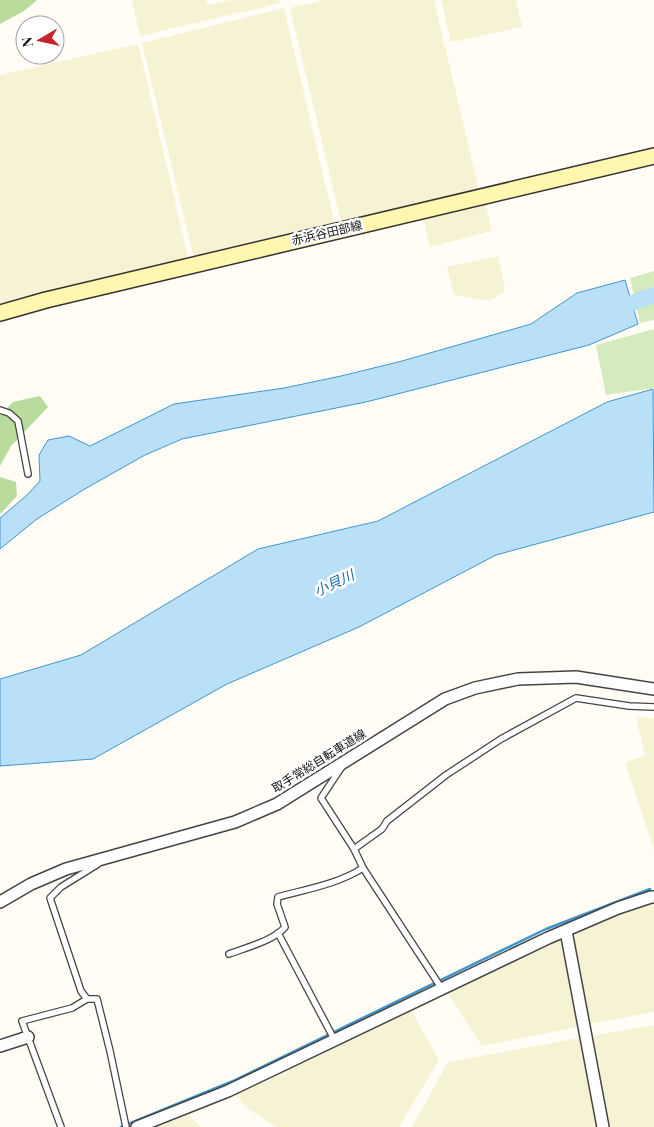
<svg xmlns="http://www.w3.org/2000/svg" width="654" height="1127" font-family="'Playfair Display','Noto Sans JP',serif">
<rect width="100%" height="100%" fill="#fffdf5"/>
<!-- farmland -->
<g fill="#f6f3d4">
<polygon points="132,0 206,0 208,5 231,0 279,0 280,3 140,36"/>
<polygon points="326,0 434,0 479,190 341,222 290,8"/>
<polygon points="441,0 516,0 522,27 451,42"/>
<polygon points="284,8 335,226 194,259 142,43"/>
<polygon points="138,44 189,261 44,293 0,305 0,75"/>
<polygon points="485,202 492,231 430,247 423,217"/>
<polygon points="498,256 505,288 503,293 488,301 454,295 447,267"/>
<polygon points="636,716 654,719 654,850 625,762 645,756"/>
<polygon points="648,902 654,903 654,1012 589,1024 572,933"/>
<polygon points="562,935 578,1027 482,1046 446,991"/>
<polygon points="411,1010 439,1060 399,1127 276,1127 246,1107 234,1092"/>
<polygon points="654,1025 654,1127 608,1127 591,1036"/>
<polygon points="579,1038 597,1127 412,1127 448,1062"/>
<polygon points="185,1113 201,1127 151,1127"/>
</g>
<!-- green -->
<g fill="#d5ebbd">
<polygon points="654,271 654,320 640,323 630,278"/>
<polygon points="654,329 654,388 606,395 596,345"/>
</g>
<!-- forest -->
<g fill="#b9dc9c">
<polygon points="0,0 37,0 24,11 0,24"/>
<polygon points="40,396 48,407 11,446 0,466 0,415 13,402"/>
<polygon points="0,477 16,482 17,496 0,514"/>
</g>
<!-- water -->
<g fill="#b9e0f7" stroke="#3f96cf">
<polygon points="625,280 638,324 589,345 366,402 182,439 145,455 83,490 37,519 0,549 0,518 26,496 40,481 39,455 48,440 69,436 90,446 174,404 284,388 341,376 402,361 531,324 577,293"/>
<polygon points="653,389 654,512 496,555 359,627 227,684 93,759 0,766 0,679 81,655 258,549 378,521 607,402"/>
</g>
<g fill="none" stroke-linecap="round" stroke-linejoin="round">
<!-- stream -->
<polyline stroke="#3f96cf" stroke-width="2.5" points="121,1127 233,1081 546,929 650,889"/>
<!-- river -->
<polyline stroke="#b9e0f7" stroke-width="16" points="613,310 654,295"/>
<defs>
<g id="service">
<polyline points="0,410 9,413 18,421 28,474"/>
<polyline points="341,768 321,798 354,849 363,868 442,989"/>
<polyline points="354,849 382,829 387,821 446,775 501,739 576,698 629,706 654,707"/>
<polyline points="278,933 334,1039"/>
<path d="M229 954C245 948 275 940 285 927L277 904 278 897C307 889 338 884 363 868"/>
<polyline points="87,999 81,991 50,898 61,887 98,864"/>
<polyline points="61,1127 22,1021 72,1008 87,999 97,999 110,1051 126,1127"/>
</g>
<g id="minor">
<polyline points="0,902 31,884 66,869 235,822 277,804 445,699 475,688 518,679 576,677 654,689"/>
<polyline points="566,931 603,1127"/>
<polyline points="0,1046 28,1037"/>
<polyline points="137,1127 228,1091 548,938 618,908 651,897 654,897"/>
</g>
<polyline id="secondary" points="0,313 46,300 654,156"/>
</defs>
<!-- service casing -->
<use href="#service" stroke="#444" stroke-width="8"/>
<!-- minor casing -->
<use href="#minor" stroke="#444" stroke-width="14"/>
<!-- secondary casing -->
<use href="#secondary" stroke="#333" stroke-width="18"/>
<!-- service -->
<use href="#service" stroke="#fff" stroke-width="5.5"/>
<!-- minor -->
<use href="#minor" stroke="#fff" stroke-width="11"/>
<!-- secondary -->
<use href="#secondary" stroke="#fff6b0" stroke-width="15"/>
</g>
<g text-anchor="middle" stroke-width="5" stroke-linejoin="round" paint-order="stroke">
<!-- street labels -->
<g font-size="12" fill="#111" stroke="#fff">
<text transform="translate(327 233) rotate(-13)" y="4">赤浜谷田部線</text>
<text transform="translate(319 761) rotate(-32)" y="4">取手常総自転車道線</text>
</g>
<!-- water labels -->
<g font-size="14" font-style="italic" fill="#1768a6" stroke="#fff">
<text transform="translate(334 583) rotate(-25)" y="5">小貝川</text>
</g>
</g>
<!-- north arrow -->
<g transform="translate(40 40) rotate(261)"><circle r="24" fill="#ffffff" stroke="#a0a0a0"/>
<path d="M0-4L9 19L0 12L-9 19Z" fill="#c4262e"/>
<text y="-8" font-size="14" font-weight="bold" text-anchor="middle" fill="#111111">N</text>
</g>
</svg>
